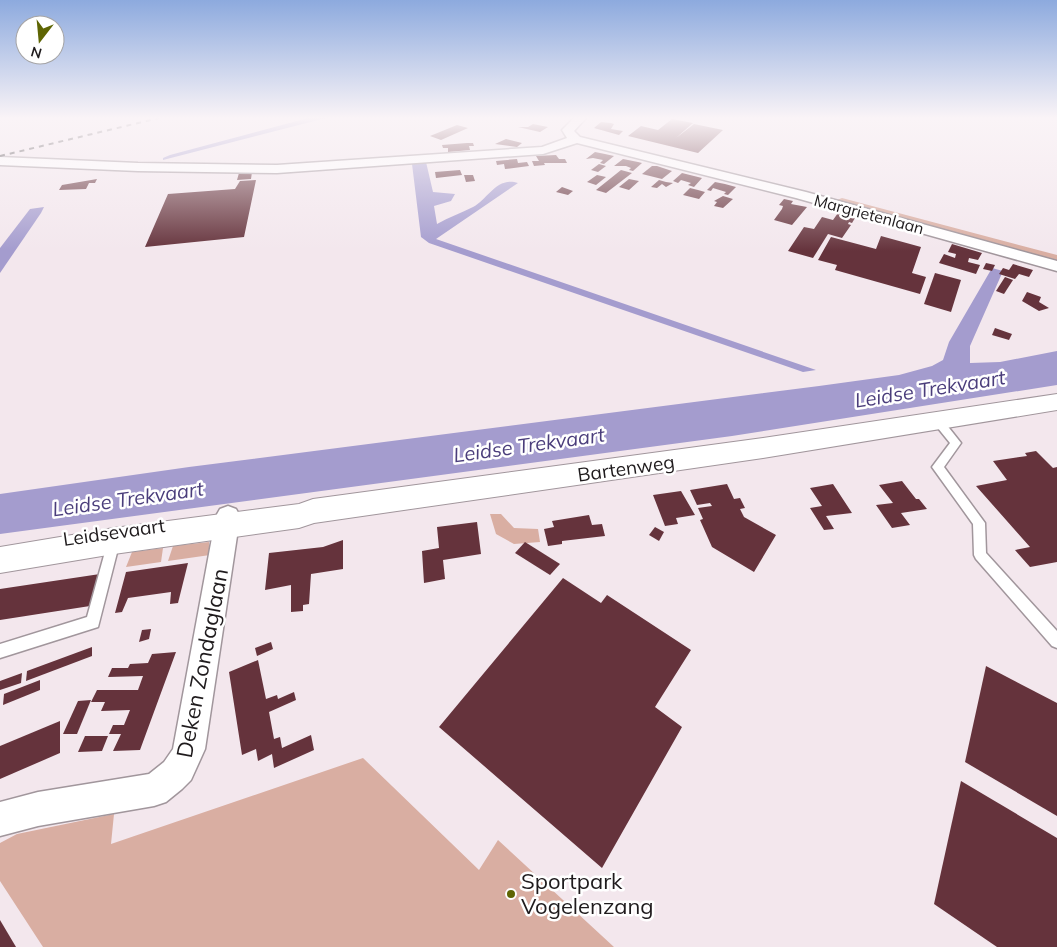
<svg xmlns="http://www.w3.org/2000/svg" width="1057" height="947" font-family="Mulish,sans-serif">
<rect width="100%" height="100%" fill="#f3e7ed"/>
<!-- green -->
<g fill="#d9aea2">
<polygon points="842,198 1057,255 1057,262 837,200"/>
<polygon points="490,514 501,514 514,528 538,529 540,542 514,544 496,534"/>
<polygon points="209,542 210,555 168,561 173,546"/>
<polygon points="163,548 161,562 126,567 132,552"/>
<polygon points="363,758 479,870 498,840 614,947 43,947 0,881 0,843 17,834 114,814 111,844"/>
</g>
<!-- water -->
<g fill="#a49cce">
<polygon points="308,118 326,118 163,160 163,158 170,155"/>
<path d="M426 162 433 192 455 194 451 201 434 206 437 224C449 217 461 213 473 207 488 199 497 176 518 183L436 239 816 370 803 372 429 243 421 237 412 164Z"/>
<polygon points="44,207 41,213 0,273 0,248 30,209"/>
<polygon points="992,268 1003,271 970,346 970,363 1000,362 1057,351 1057,385 732,436 0,534 0,494 189,467 819,386 899,375 932,366 943,360 949,342"/>
</g>
<!-- building -->
<g fill="#65333c">
<polygon points="672,119 693,123 676,138 694,124 723,130 698,153 628,136 641,126 658,130"/>
<polygon points="601,122 611,123 614,124 611,129 623,131 619,135 594,128"/>
<polygon points="533,124 548,127 540,132 518,127 528,127"/>
<polygon points="457,125 468,128 441,140 430,136"/>
<polygon points="506,139 522,143 517,147 495,144"/>
<polygon points="467,143 473,143 474,146 469,146 470,150 448,152 448,148 443,148 442,145"/>
<polygon points="595,152 605,154 614,156 604,164 600,163 603,160 593,158 586,159"/>
<polygon points="556,155 559,159 565,159 567,163 544,163 545,165 534,166 532,161 539,161 536,156"/>
<polygon points="517,159 518,163 527,162 529,166 505,169 504,164 497,165 496,161"/>
<polygon points="623,159 638,162 642,163 633,171 629,170 631,168 626,166 614,166"/>
<polygon points="599,164 606,166 598,172 591,170"/>
<polygon points="652,166 657,166 672,171 662,179 642,174"/>
<polygon points="460,170 462,175 436,178 435,172"/>
<polygon points="621,170 632,173 606,193 596,190"/>
<polygon points="252,172 251,179 237,180 239,173"/>
<polygon points="682,173 702,178 694,187 688,185 691,183 681,180 678,183 673,181"/>
<polygon points="464,175 473,175 475,181 466,182"/>
<polygon points="597,175 606,177 596,185 587,182"/>
<polygon points="97,179 95,183 89,183 86,189 59,190 62,185"/>
<polygon points="629,179 639,181 629,190 619,187"/>
<polygon points="256,180 244,237 145,247 168,194 235,189 240,181"/>
<polygon points="659,180 666,182 673,183 666,187 662,184 657,188 651,187"/>
<polygon points="715,182 725,184 736,187 728,195 724,194 726,192 713,188 711,191 707,190"/>
<polygon points="562,187 573,191 568,195 556,192"/>
<polygon points="690,188 698,190 705,192 699,199 683,195"/>
<polygon points="723,196 733,199 723,208 714,206 717,202 714,201"/>
<polygon points="784,199 793,201 791,204 807,207 792,225 774,220 782,209 783,206 779,205"/>
<polygon points="838,213 855,218 852,223 849,222 848,224 851,225 842,238 828,234 813,258 788,251 804,227 814,229 822,217 833,220"/>
<polygon points="881,236 921,247 912,273 926,277 920,294 835,270 837,265 818,260 831,237 876,249"/>
<polygon points="952,244 982,253 978,260 969,258 968,262 980,265 976,274 939,263 944,254 955,258 956,254 948,252"/>
<polygon points="986,263 995,265 992,271 983,269"/>
<polygon points="1013,264 1033,270 1029,277 1019,274 1015,279 999,274 1003,268 1009,270"/>
<polygon points="935,273 961,280 951,312 924,304"/>
<polygon points="1005,277 1013,280 1004,294 996,291"/>
<polygon points="1027,292 1041,297 1039,302 1049,308 1039,311 1022,301"/>
<polygon points="995,328 1012,334 1009,340 992,335"/>
<polygon points="1036,451 1053,468 1057,467 1057,562 1030,567 1015,550 1030,547 976,486 1007,480 993,461 1027,456 1025,453"/>
<polygon points="902,481 916,499 919,499 927,509 901,513 910,525 892,528 876,505 893,503 879,485"/>
<polygon points="727,484 734,499 740,498 745,508 740,509 744,517 776,535 754,572 712,547 700,520 703,519 698,508 712,506 710,503 697,505 690,490"/>
<polygon points="833,484 852,513 826,516 834,529 824,530 810,508 822,506 810,488"/>
<polygon points="681,491 695,515 676,518 678,524 665,526 653,495"/>
<polygon points="589,515 592,525 602,524 605,536 562,541 562,544 548,546 544,529 554,527 552,521"/>
<polygon points="477,522 481,554 443,560 445,579 424,583 422,551 439,548 437,527"/>
<polygon points="655,527 664,532 659,541 649,535"/>
<polygon points="343,540 343,569 311,574 309,604 303,605 303,611 291,612 291,585 265,590 269,553 323,547"/>
<polygon points="525,542 560,564 550,575 515,553"/>
<polygon points="188,563 178,603 170,604 171,592 128,598 122,612 115,613 126,572"/>
<polygon points="100,574 90,606 0,620 0,589"/>
<polygon points="563,578 601,603 607,595 691,650 655,707 682,727 602,868 439,727"/>
<polygon points="151,629 149,639 139,642 142,630"/>
<polygon points="271,642 273,649 257,656 255,648"/>
<polygon points="92,647 92,656 26,681 27,671"/>
<polygon points="176,652 140,750 113,751 121,734 109,734 113,725 124,725 130,710 101,711 105,702 91,702 97,690 138,690 143,676 108,677 112,668 128,668 130,664 148,663 152,654"/>
<polygon points="258,660 266,699 277,695 278,699 294,692 296,700 269,712 274,739 280,737 282,748 311,735 314,750 274,768 272,754 258,761 256,749 242,755 229,672"/>
<polygon points="986,666 1057,703 1057,816 965,762"/>
<polygon points="22,673 21,683 0,690 0,681"/>
<polygon points="40,680 40,690 3,705 4,694"/>
<polygon points="91,700 77,734 63,734 78,701"/>
<polygon points="60,721 60,753 0,779 0,746"/>
<polygon points="85,736 108,736 102,751 78,752"/>
<polygon points="961,781 1057,838 1057,947 997,947 934,904"/>
<polygon points="0,920 16,947 0,947"/>
</g>
<g fill="none" stroke-linecap="round" stroke-linejoin="round">
<defs>
<g id="lane">
<polygon points="938,418 942,419 961,443 944,467 985,523 986,553 1057,631 1057,648 1052,646 976,559 974,555 973,524 932,467 950,443 933,422"/>
<polygon points="114,536 118,537 120,541 98,627 0,658 0,644 87,617 108,541 110,537"/>
</g>
<g id="street">
<polygon points="574,118 586,118 574,131 580,137 806,192 1057,261 1057,271 796,198 577,143 543,154 277,173 138,171 0,165 0,157 138,163 277,165 542,147 567,138 562,130"/>
<polygon points="228,506 236,509 240,516 205,749 191,780 182,789 166,802 154,806 38,826 0,836 0,802 38,792 149,774 164,762 173,749 216,516 220,509"/>
</g>
<polygon id="secondary" points="1057,394 1057,410 763,458 314,523 299,528 114,554 0,573 0,547 114,528 299,504 313,499 763,438"/>
</defs>
<!-- lane casing -->
<use href="#lane" stroke="#a1969c" stroke-width="3"/>
<!-- street casing -->
<use href="#street" stroke="#a1969c" stroke-width="3"/>
<!-- secondary casing -->
<use href="#secondary" stroke="#a1969c" stroke-width="2"/>
<!-- lane -->
<use href="#lane" fill="#fff" fill-rule="evenodd"/>
<!-- street -->
<use href="#street" fill="#fff" fill-rule="evenodd"/>
<!-- secondary -->
<use href="#secondary" fill="#fff" fill-rule="evenodd"/>
<!-- rail -->
<polyline stroke="#353133" stroke-width="2" stroke-dasharray="5 5" stroke-linecap="butt" points="0,156 159,118"/>
</g>
<!-- sky -->
<linearGradient id="sky" x2="0" y2="1"><stop stop-color="#8daade"/><stop offset="0.47" stop-color="#faf4f7"/><stop offset="1" stop-color="#faf4f7" stop-opacity="0"/></linearGradient>
<rect width="1057" height="251" fill="url(#sky)"/>
<!-- markers -->
<circle fill="#5e6503" stroke="#fff" stroke-width="2" cx="511" cy="894" r="5"/>
<g text-anchor="middle" stroke-width="5" stroke-linejoin="round" paint-order="stroke">
<!-- far-street labels -->
<g font-size="16" fill="#1f1b1d" stroke="#fff">
<text transform="translate(869 214) rotate(15)" y="6">Margrietenlaan</text>
</g>
<!-- street labels -->
<g font-size="19" fill="#1f1b1d" stroke="#fff">
<text transform="translate(626 468) rotate(-8)" y="7">Bartenweg</text>
<text transform="translate(114 532) rotate(-8)" y="7">Leidsevaart</text>
</g>
<!-- water labels -->
<g font-size="20" font-style="italic" fill="#4a3d7b" stroke="#fff">
<text transform="translate(930 389) rotate(-9)" y="7">Leidse Trekvaart</text>
<text transform="translate(529 445) rotate(-8)" y="7">Leidse Trekvaart</text>
<text transform="translate(128 499) rotate(-8)" y="7">Leidse Trekvaart</text>
</g>
<!-- near-street labels -->
<g font-size="22" fill="#1f1b1d" stroke="#fff">
<text transform="translate(202 663) rotate(-79)" y="8">Deken Zondaglaan</text>
</g>
<!-- near-poi labels -->
<g font-size="22" fill="#1f1b1d" stroke="#fff" text-anchor="start">
<text x="521" y="889">Sportpark<tspan x="521" dy="25">Vogelenzang</tspan></text>
</g>
</g>
<!-- north arrow -->
<g transform="translate(40 40) rotate(196)"><circle r="24" fill="#ffffff" stroke="#a5a4a5"/>
<path d="M0-4L9 19L0 12L-9 19Z" fill="#5e6503"/>
<text y="-8" font-size="14" font-weight="bold" text-anchor="middle" fill="#1f1b1d">N</text>
</g>
</svg>
